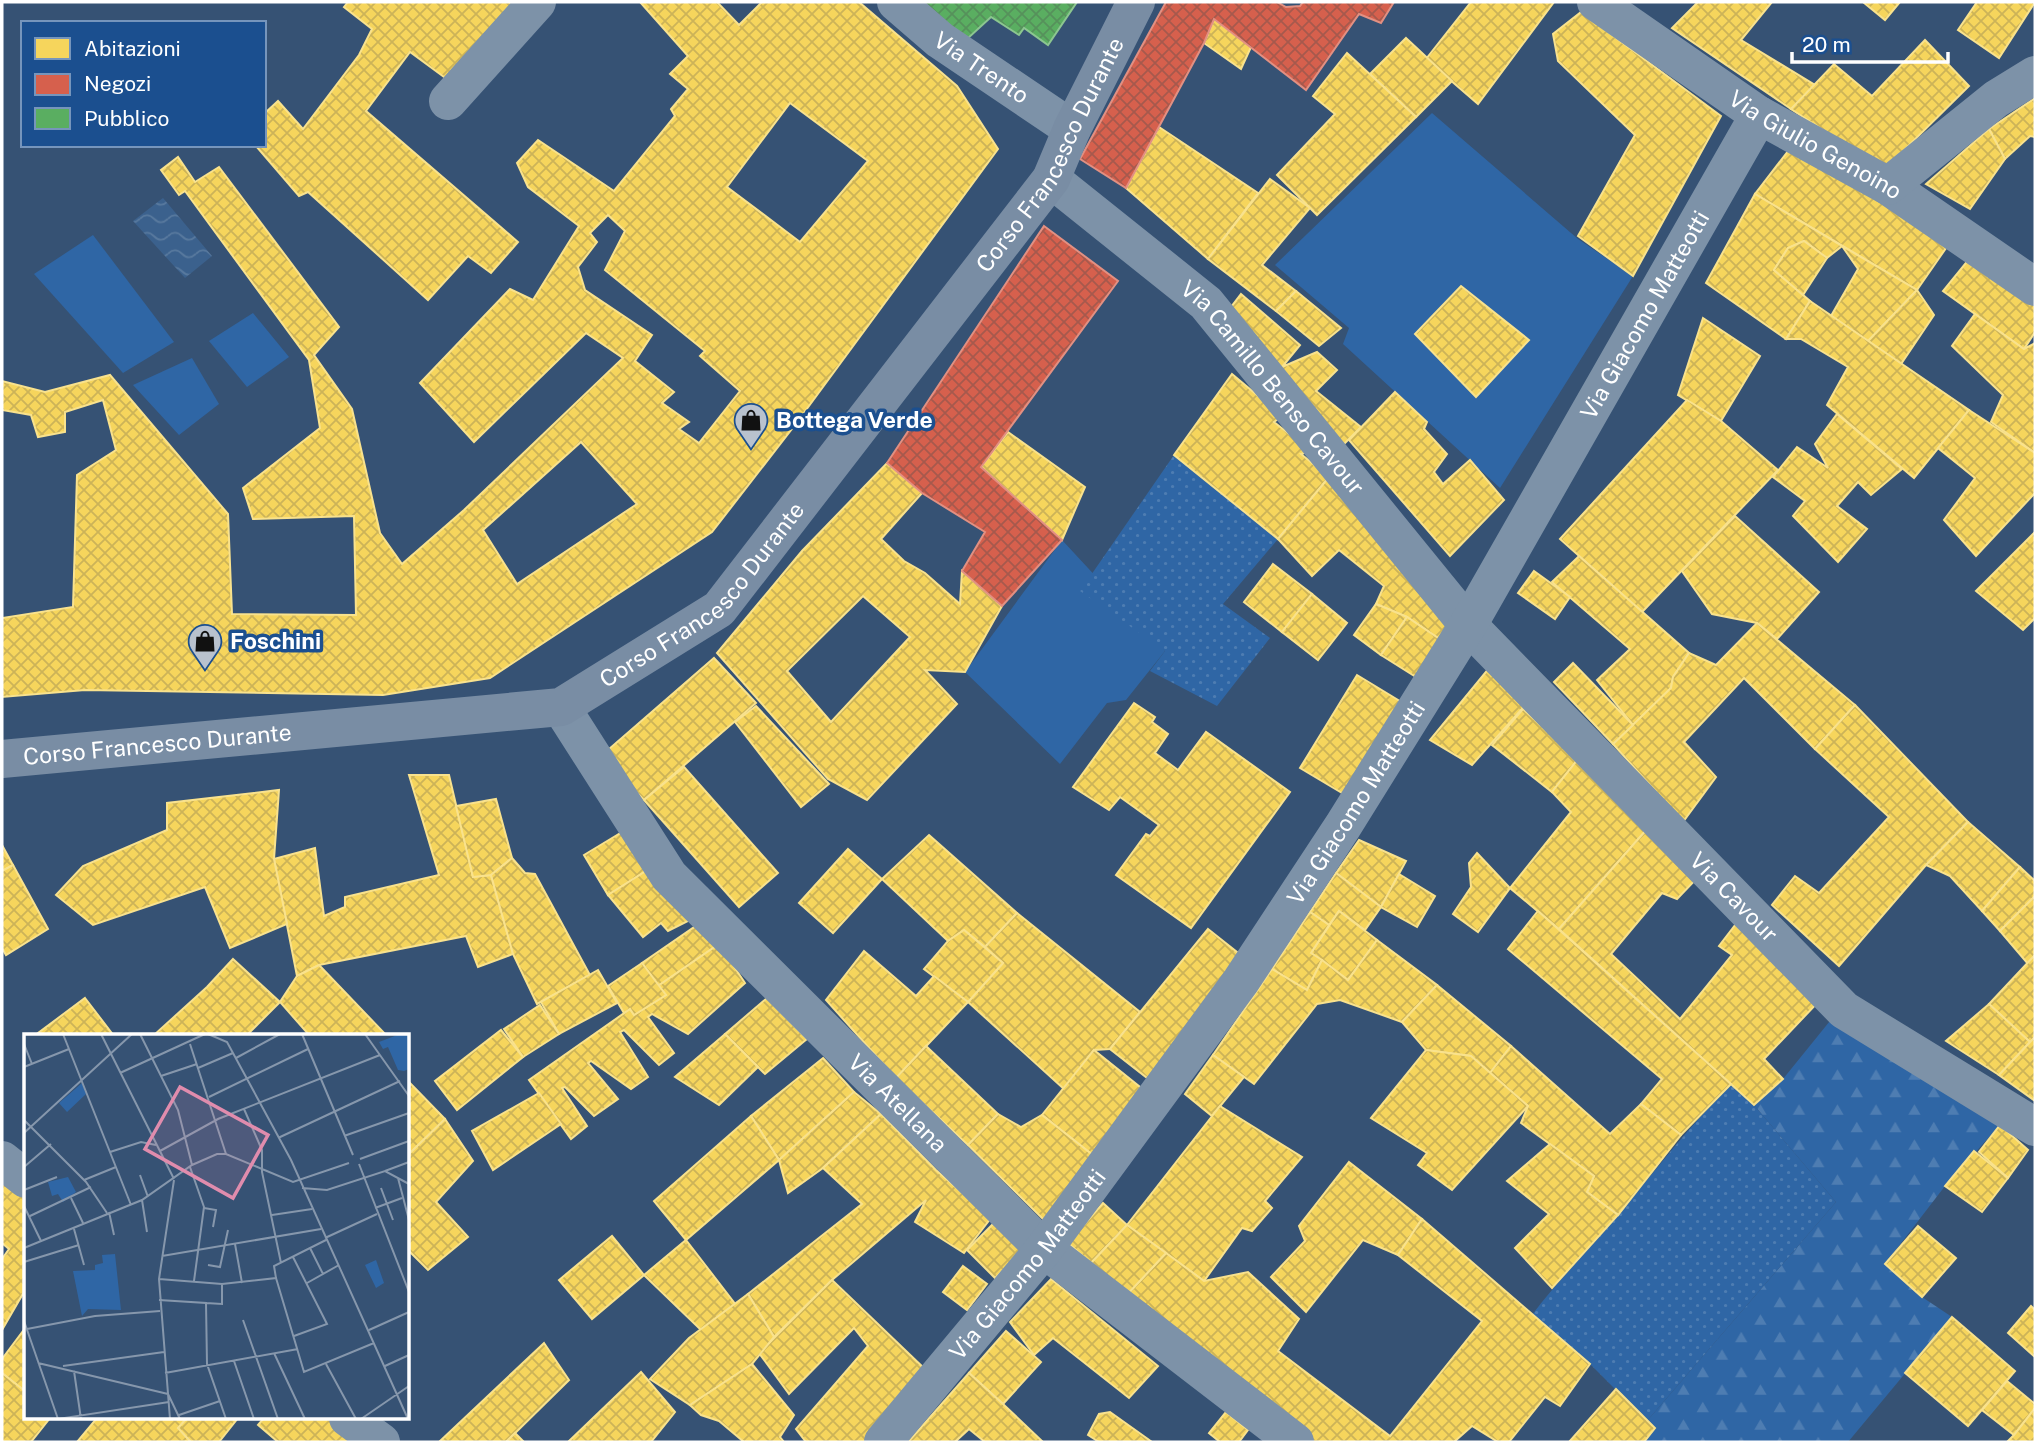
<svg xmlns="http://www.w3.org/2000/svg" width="2037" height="1444" font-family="'Public Sans',sans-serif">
<defs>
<pattern id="forest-firs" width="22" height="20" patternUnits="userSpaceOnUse" patternTransform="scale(1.75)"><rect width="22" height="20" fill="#2f66a5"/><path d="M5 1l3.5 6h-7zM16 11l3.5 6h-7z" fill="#4e7db2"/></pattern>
<pattern id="garden-dots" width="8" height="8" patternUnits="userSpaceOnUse" patternTransform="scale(1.75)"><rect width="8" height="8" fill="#2f66a5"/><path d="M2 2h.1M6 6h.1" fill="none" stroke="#4e7db2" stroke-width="1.8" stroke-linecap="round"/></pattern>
<pattern id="water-waves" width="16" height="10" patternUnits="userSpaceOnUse" patternTransform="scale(1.75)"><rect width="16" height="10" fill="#3b618d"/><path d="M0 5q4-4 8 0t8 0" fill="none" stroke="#58799e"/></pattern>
<pattern id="homes-cross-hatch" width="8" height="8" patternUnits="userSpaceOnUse" patternTransform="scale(1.75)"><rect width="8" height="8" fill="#f6d55c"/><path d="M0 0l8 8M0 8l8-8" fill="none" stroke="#ccb358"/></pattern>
<pattern id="shops-cross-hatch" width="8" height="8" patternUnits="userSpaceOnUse" patternTransform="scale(1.75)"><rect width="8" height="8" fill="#d6604d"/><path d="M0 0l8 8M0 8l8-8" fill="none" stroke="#a6594d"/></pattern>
<pattern id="public-cross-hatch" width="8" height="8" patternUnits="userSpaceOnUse" patternTransform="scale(1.75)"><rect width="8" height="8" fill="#5aae61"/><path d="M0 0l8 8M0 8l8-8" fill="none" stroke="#56915b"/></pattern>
</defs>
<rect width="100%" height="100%" fill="#365274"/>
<!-- grass -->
<g fill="#2f66a5">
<polygon points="1432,113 1578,239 1633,276 1500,488 1343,344 1349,328 1275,265"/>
<polygon points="93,235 174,342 123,373 34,274"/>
<polygon points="253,313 289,357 247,387 209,341"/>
<polygon points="192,358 219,404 179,435 133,385"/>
<polygon points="1062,540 1165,651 1126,700 1107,703 1060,764 965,672"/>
</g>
<!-- forest -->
<polygon fill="url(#forest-firs)" points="1834,1016 2000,1125 1945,1186 1885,1264 1922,1297 1952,1317 1848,1442 1644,1442 1655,1428 1647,1421 1836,1202 1754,1105 1783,1079"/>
<!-- garden -->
<g fill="url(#garden-dots)">
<polygon points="1174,455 1278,539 1223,604 1270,638 1217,706 1150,671 1165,651 1080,591"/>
<path d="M1731 1084 1754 1105 1836 1202 1647 1421 1590 1364 1532 1315C1559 1279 1591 1248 1619 1214 1656 1169 1691 1125 1731 1084Z"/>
</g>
<!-- water -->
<polygon fill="url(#water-waves)" points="163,198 212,256 185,278 133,221"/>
<!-- homes -->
<g fill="url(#homes-cross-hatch)" stroke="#f9e28d" stroke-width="2" fill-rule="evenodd">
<polygon points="348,2 516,2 448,80 410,52 366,111 518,242 491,273 468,256 428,300 308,192 299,196 255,145 264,145 264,114 278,101 303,129 359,55 372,29 344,7"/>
<path d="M640 2H717L739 25 762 2H859L957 86 998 149 795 425 712 532 490 678 383 695 85 690 2 697V618L73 607 77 475 116 450 103 400 65 412V432L38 437 31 415 2 410V381L45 392 110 375 228 514 232 614 356 615 354 516 253 519 243 488 320 428 309 360 185 191 179 195 161 170 178 157 195 182 219 167 339 327 314 355 352 409 380 533 402 564 464 510 623 358 586 333 474 442 420 383 510 289 533 300 579 226 528 187 517 163 538 140 614 191 675 116 671 109 688 89 670 74 688 56ZM790 103 868 161 800 242 727 187ZM608 215 625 231 605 270 705 351 700 356 740 391 699 443 679 429 689 422 662 403 674 392 635 361 652 335 585 290 578 267 597 242 590 233ZM581 442 637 504 517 584 483 530Z"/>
<polygon points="1471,2 1554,2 1478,104 1426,59"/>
<polygon points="1698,2 1772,2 1741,40 1815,85 1791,109 1672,28"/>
<polygon points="1863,2 1900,2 1885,20"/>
<polygon points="1977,2 2035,2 1999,58 1958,30"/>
<polygon points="1581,12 1721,116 1633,276 1578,236 1635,135 1558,61 1553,34"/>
<polygon points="1214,19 1251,47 1241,69 1204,43"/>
<polygon points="1406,38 1452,81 1416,117 1370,74"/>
<polygon points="1925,40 1969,86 1884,170 1791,109 1834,64 1872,96"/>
<polygon points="1347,53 1416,117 1317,215 1277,175 1335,114 1313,96"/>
<polygon points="2035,98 2035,137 2030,136 2005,159 1989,129"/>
<polygon points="1159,127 1258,193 1208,259 1126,188"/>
<polygon points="1989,129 2005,159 1970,209 1926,184"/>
<polygon points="1795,142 1953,238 1917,290 1755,194"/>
<polygon points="1270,179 1310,208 1262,265 1296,291 1276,311 1208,259"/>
<polygon points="1755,194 1842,246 1827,258 1804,241 1788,248 1774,270 1810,301 1786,339 1706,283"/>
<polygon points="1804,241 1827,258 1803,295 1774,270 1788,248"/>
<polygon points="1842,246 1917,290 1868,341 1831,316 1858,269"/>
<polygon points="1974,253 2035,296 2035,332 2024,349 1943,291"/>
<polygon points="1461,286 1529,340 1476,397 1415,334"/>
<polygon points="1917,290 1934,315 1901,364 1868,341"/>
<polygon points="1296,291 1341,328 1319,346 1276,311"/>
<polygon points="1241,294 1300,345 1282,367 1317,352 1337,370 1316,391 1361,427 1340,448 1228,311"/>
<polygon points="1810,301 1969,410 1914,478 1827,405 1848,367 1801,339 1786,339"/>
<polygon points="1975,314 2024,349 2035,343 2035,453 1991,422 2003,395 1952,346"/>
<polygon points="1703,318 1760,356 1721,421 1678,395"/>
<polygon points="1232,374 1282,416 1274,422 1311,451 1301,454 1329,477 1278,539 1174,455"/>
<polygon points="1395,392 1427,422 1424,429 1447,454 1434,472 1443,484 1470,460 1504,500 1450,556 1349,440"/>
<polygon points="1687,400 1721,421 1778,470 1642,612 1560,539"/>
<polygon points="1969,410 2035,453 2035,493 1976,556 1944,520 1975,478 1938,448"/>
<polygon points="1837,414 1902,469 1871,495 1858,482 1837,506 1867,529 1838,562 1793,516 1805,501 1773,477 1797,447 1828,468 1815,444"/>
<polygon points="1008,432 1085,487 1062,540 981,467"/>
<path d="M887 463 922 493 881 539 904 561 925 573 960 604 962 571 1002 606 965 672 925 670 957 704 867 800 828 779 717 653 802 551ZM863 596 910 637 831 722 787 671Z"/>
<polygon points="1329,477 1458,624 1444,642 1407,617 1376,604 1384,586 1339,550 1312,576 1278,539"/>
<polygon points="1735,516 1819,592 1777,639 1757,623 1712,614 1682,571"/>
<polygon points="2035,532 2035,618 2023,630 1976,591"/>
<polygon points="1579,556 1689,653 1673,677 1671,688 1633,725 1597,680 1630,649 1552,582"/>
<polygon points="1273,564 1312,594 1282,632 1244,602"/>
<polygon points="1534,571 1570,597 1555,619 1518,593"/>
<polygon points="1312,594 1347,623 1318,660 1282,632"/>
<polygon points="1376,604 1407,617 1381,655 1354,635"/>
<polygon points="1407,617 1444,642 1419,679 1381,655"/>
<polygon points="1757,623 1855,705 1815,749 1744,678 1684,742 1716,777 1683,822 1613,744 1671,688 1673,677 1689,653 1716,665"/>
<polygon points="714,658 756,703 644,800 601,756"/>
<polygon points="1573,663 1633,725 1613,744 1554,682"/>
<polygon points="1490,667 1529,701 1472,765 1430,740"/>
<polygon points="1357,675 1408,706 1352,799 1300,768"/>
<polygon points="1134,703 1155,717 1152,722 1168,734 1155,753 1178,770 1206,732 1290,792 1191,928 1116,875 1146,834 1150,836 1159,825 1120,797 1109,810 1073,787"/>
<polygon points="1855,705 1968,822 1926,865 1839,966 1772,905 1795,876 1819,893 1889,817 1815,749"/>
<polygon points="756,706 829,784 801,807 735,722"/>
<polygon points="1523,709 1578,759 1552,792 1492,745"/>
<polygon points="1578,759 1648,828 1559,929 1510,888 1571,812 1552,792"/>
<polygon points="684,767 778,873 739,907 644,800"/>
<polygon points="409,775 449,775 473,877 491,875 513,954 478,967 466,936 319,965 297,976 274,859 315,848 324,916 345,907 345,897 439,875"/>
<polygon points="279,790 274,859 287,924 230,948 205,887 93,925 56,895 83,866 167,830 167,803"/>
<polygon points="496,799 512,858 491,875 473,877 456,806"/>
<polygon points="1968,822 2020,867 1982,911 1950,876 1926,865"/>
<polygon points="1648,828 1699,876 1677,899 1662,893 1611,954 1680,1019 1732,955 1719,946 1739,920 1821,999 1764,1059 1783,1079 1754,1105 1559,929"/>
<polygon points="622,832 646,871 608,895 584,855"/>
<polygon points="929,835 1017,913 985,947 964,930 948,941 882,879"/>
<polygon points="1359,840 1406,861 1381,907 1336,873"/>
<polygon points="2,845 13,865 2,871"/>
<polygon points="848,849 882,879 833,933 799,903"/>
<polygon points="1477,853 1510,888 1478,932 1453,914 1471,887 1469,863"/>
<polygon points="512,858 525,873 535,874 590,975 537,1004 513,954 491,875"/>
<polygon points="13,865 48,929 6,955 2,948 2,871"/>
<polygon points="2020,867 2035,881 2035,896 2000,931 1982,911"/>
<polygon points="646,871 690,920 668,931 661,923 643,937 608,895"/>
<polygon points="1336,873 1381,907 1365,930 1339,911 1329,925 1310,912"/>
<polygon points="1399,874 1435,896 1417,927 1381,907"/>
<polygon points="2035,896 2035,955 2028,964 2000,931"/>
<polygon points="1339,911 1377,940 1348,980 1311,953"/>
<polygon points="1538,911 1731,1084 1681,1135 1641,1104 1662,1079 1508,949"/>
<polygon points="1310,912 1329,925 1311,953 1322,960 1307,990 1272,969"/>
<polygon points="1017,913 1140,1012 1110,1049 1094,1050 1064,1089 968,1002 1003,963 985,947"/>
<polygon points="703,921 719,944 658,986 642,963"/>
<polygon points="1208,929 1247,960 1151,1081 1110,1049"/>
<polygon points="964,930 1003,963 968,1002 924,969 948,941"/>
<polygon points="1377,940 1437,985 1402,1022 1340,1000 1317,1004 1254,1084 1213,1055 1272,969 1307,990 1322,960 1348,980"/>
<polygon points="719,944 745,983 688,1034 652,1014 648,1017 674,1053 659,1065 624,1030 620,1032 648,1077 631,1089 591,1061 588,1063 618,1099 594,1116 565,1087 562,1088 587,1126 571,1139 529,1080 630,1009 634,1015 666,995 658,986"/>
<polygon points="864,951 916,996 934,976 968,1002 896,1078 826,1000"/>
<polygon points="2035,955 2035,1037 2030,1042 1989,1004"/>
<polygon points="233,959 280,1002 246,1036 153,1036 207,987"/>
<polygon points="642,963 666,995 634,1015 630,1009 624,1013 608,986"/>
<polygon points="319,965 386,1035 384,1036 310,1036 280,1002 297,976"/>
<polygon points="598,970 617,1003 559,1034 541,1002"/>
<polygon points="1437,985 1511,1046 1490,1073 1471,1056 1426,1050 1402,1022"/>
<polygon points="85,998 114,1036 34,1036"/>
<polygon points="767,998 807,1039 765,1074 725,1034"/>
<polygon points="1989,1004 2030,1042 1999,1075 1946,1041"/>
<polygon points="540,1005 559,1034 523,1057 504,1029"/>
<polygon points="501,1030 523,1057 457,1110 435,1081"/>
<polygon points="725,1034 758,1067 719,1105 675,1077"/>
<polygon points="2035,1037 2035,1101 1999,1075"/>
<polygon points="926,1046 998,1114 968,1145 896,1078"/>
<polygon points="1511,1046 1610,1134 1641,1104 1681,1135 1618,1215 1587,1192 1594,1176 1521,1123 1528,1106 1490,1073"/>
<polygon points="1094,1050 1145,1091 1094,1156 1042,1115"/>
<polygon points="1426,1050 1471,1056 1528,1106 1452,1190 1418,1165 1427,1153 1371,1118"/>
<polygon points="1213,1055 1244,1077 1212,1116 1185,1094"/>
<polygon points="823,1058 854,1092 779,1160 751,1116"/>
<polygon points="408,1081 445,1119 411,1152 408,1147"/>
<polygon points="854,1092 881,1114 823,1168 788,1193 779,1160"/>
<polygon points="539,1093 561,1124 493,1170 472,1131"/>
<polygon points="1220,1106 1302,1157 1265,1201 1272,1208 1252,1231 1242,1228 1204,1281 1127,1225"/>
<polygon points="881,1114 936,1170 991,1218 964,1253 915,1222 926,1200 832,1280 774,1337 748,1294 862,1204 823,1168"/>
<polygon points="998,1114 1021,1127 1042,1115 1094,1156 1044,1220 968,1145"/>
<polygon points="751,1116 779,1160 686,1240 654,1201"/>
<polygon points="445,1119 473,1161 436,1202 468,1237 428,1270 408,1250 408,1155"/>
<polygon points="2000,1125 2028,1150 2008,1178 1979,1152"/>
<polygon points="1550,1144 1594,1176 1587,1192 1618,1215 1552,1288 1515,1248 1549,1214 1507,1181"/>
<polygon points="1974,1151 2008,1178 1982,1212 1945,1186"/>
<polygon points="1349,1162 1422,1219 1398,1255 1363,1240 1306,1312 1271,1277 1305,1241 1299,1226"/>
<polygon points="2,1183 26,1195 26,1295 24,1292 2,1330 2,1259 9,1249 2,1243"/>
<polygon points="1103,1203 1127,1225 1091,1263 1068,1243"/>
<polygon points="1422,1219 1590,1364 1560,1406 1545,1397 1509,1442 1498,1442 1472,1426 1454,1442 1311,1442 1123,1299 1166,1253 1204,1281 1248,1272 1299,1319 1278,1351 1390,1436 1482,1321 1398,1255"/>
<polygon points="997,1220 1025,1248 995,1278 967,1250"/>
<polygon points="1127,1225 1166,1253 1123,1299 1091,1263"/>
<polygon points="1918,1226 1956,1258 1922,1297 1885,1264"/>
<polygon points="612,1236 644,1275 592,1319 559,1280"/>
<polygon points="686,1240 736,1305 701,1330 644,1275"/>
<polygon points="963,1266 987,1284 967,1310 943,1292"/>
<polygon points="1051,1279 1158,1366 1129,1398 1053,1338 1034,1355 1010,1322"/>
<polygon points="832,1280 925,1369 866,1442 806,1442 796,1429 868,1346 854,1328 789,1394 759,1353"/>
<polygon points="748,1294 774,1337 752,1364 690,1405 650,1379 689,1338"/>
<polygon points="2031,1306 2035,1310 2035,1357 2008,1333"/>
<polygon points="1952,1317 2015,1371 1968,1426 1905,1373"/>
<polygon points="26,1327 26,1392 2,1373 2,1359"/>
<polygon points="1006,1331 1041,1362 1003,1404 969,1373"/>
<polygon points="544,1343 569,1380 506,1442 439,1442"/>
<polygon points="752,1364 794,1415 780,1437 784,1442 744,1442 719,1421 701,1415 690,1405"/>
<polygon points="641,1372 675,1412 651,1442 568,1442"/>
<polygon points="2,1373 26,1392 26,1418 50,1418 31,1442 2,1442"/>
<polygon points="969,1373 1003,1404 1043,1442 985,1442 969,1429 955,1442 908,1442"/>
<polygon points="2007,1381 2035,1404 2035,1408 2014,1435 1982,1410"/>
<polygon points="1616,1389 1655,1428 1644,1442 1569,1442"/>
<polygon points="2035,1408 2035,1442 2007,1442 2014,1435"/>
<polygon points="1110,1412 1152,1442 1099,1442 1088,1435 1099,1414"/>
<polygon points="1226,1412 1248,1430 1239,1442 1220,1442 1209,1433"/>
<polygon points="97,1418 187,1418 178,1428 191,1442 77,1442"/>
<polygon points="187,1418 238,1418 219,1442 191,1442 178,1428"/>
<polygon points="264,1418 333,1418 366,1442 278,1442 258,1425"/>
<polygon points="515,1433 524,1442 506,1442"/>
</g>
<!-- shops -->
<g fill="url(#shops-cross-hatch)" stroke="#e29082" stroke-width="2">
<polygon points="1166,2 1277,2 1286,7 1300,6 1303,2 1394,2 1381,23 1359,14 1306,90 1214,19 1204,43 1126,188 1080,159"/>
<polygon points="1044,226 1118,281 981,467 1062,540 1002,606 962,571 985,532 922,493 887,463"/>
</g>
<!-- public -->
<polygon fill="url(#public-cross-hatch)" stroke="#8cc690" stroke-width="2" points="923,2 1077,2 1048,45 1024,28 1019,35 991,17 966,40"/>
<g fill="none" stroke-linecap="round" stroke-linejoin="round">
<!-- street -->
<g stroke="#7d92a8" stroke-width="38">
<path id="s1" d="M896 2 940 40 1072 129"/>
<path id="s2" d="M1596 2 1759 115 1888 186 2035 287"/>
<polyline points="448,101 537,2"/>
<path id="s3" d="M1051 179 1206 303 1468 625 1844 1010 2035 1127"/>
<polyline points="1888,186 1996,99 2035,75"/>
<path id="s4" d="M561 707 669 876 1044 1249 1295 1442"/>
<polyline points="2,1160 26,1179"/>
<polyline points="348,1418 381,1442"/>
<path id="s5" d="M883 1442 1044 1249 1241 981 1343 826 1468 625 1759 115"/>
</g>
<!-- secondary -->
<path stroke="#798da4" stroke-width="38" id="s6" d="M2 759 561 707 719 609 1051 179 1072 129 1136 2"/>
</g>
<!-- icons -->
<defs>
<symbol id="shop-pin" viewBox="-11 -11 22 30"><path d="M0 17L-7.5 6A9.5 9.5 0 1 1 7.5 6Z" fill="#b9c2ce" stroke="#1b4f8f"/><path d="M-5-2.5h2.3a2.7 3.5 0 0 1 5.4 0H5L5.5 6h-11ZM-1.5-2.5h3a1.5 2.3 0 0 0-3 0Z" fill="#111"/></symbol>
</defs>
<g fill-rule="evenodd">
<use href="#shop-pin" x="732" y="401" width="38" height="52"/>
<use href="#shop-pin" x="186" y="622" width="38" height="52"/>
</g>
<g text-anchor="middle" stroke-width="7" stroke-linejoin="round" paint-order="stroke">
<!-- street labels -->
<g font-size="23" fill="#fff" stroke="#1b4f8f">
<text dy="8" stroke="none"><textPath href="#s1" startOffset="108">Via Trento</textPath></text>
<text dy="8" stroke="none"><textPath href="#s2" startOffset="262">Via Giulio Genoino</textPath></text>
<text dy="8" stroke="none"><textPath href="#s6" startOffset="1311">Corso Francesco Durante</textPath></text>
<text dy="8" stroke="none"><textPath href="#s5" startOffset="1363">Via Giacomo Matteotti</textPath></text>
<text dy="8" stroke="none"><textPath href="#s3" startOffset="306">Via Camillo Benso Cavour</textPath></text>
<text dy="8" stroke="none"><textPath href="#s6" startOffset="744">Corso Francesco Durante</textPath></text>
<text dy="8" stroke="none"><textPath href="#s6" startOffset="156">Corso Francesco Durante</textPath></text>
<text dy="8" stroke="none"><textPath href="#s5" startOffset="796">Via Giacomo Matteotti</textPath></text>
<text dy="8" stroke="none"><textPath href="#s3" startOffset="994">Via Cavour</textPath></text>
<text dy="8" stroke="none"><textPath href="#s4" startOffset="523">Via Atellana</textPath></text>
<text dy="8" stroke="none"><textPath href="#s5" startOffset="229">Via Giacomo Matteotti</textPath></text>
</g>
<!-- poi labels -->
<g font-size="23" font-weight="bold" fill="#fff" stroke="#1b4f8f" text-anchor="start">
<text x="776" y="428">Bottega Verde</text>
<text x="230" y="649">Foschini</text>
</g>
</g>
<!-- overview -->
<g transform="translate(24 1034)">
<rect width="385" height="385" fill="#365274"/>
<path d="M376 0H385V35L380 37 374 36 364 13 359 15 355 8ZM352 226 360 249 352 254 341 231Z" fill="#2f66a5"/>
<path d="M44 143 52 158 39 168 34 160 28 162 24 148Z" fill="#2f66a5"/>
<path d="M58 49 62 60 43 78 35 69ZM91 220 97 276 64 275 58 282 49 237 71 236V231L79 229 78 221Z" fill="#2f66a5"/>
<path fill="none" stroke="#8697ac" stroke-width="2" d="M39 0 107 171M77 0 150 145M116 0 154 76 168 131M184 0 203 8 267 126 384 385M278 0 329 121M341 0 385 62M0 10 8 30M166 10 202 120M212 24 256 0M0 33 45 15M174 34 209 19M96 39 181 0M137 42 173 30M185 63 284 15M220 75 238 116V138L257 229M0 86 62 148 83 179M0 99 108 0M320 102 385 79M254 104 376 47M136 117 194 85 356 21M86 118 117 108 132 111M336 125 385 107M335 130 385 258M0 133 27 110M166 133 180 173 170 247M361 137 385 128M116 141 124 163M374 144 385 186M60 146 92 133M278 154 303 156 361 137 385 150M357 154 369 186M0 156 33 143M47 164 59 189M118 166 123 198M0 172 17 207M180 174 192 176 189 193M351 174 378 164M85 178 90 201M248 181 288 175M6 182 67 153M50 195 60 231M301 204 353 180M211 210 218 249M0 214 118 166 168 131 193 120H202L269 148 325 129M286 214 299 240M138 222 297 195M269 223 303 290 270 302M0 228 55 211M184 231 196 233 204 196M252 244 280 338 350 309M135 245 198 250 252 244 250 232 302 206M283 249 315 231M135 266 182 269 183 330 202 385M182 269 198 270V250M219 286 254 385M0 287 34 385 145 368M3 295 71 282 136 277M345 296 385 278M250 319 281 385M210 327 230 385M14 329 144 360M302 330 332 385M39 332 140 318M361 332 385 321M50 337 57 385M141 339 274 315M144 360 156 385M155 381 196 367M146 385 135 245 150 146M337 385 385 352"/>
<path fill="#e08cad" fill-opacity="0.15" stroke="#e08cad" stroke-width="3.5" d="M156 53 244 101 209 164 121 115Z"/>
<rect width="385" height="385" fill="none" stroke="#fff" stroke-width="3.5"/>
</g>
<!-- border -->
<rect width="2037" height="1444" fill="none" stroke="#ffffff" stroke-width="7"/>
<!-- legend -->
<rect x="21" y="21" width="245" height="126" fill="#1b4f8f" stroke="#7695bc" stroke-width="2"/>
<rect x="35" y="38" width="35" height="21" fill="#f6d55c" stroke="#7695bc" stroke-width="2"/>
<text x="84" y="56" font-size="21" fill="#ffffff">Abitazioni</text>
<rect x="35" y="74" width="35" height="21" fill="#d6604d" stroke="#7695bc" stroke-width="2"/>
<text x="84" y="91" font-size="21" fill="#ffffff">Negozi</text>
<rect x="35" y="108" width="35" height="21" fill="#5aae61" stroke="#7695bc" stroke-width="2"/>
<text x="84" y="126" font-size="21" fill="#ffffff">Pubblico</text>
<!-- scale -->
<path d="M1792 52v10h156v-10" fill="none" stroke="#ffffff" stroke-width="3.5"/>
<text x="1802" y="52" font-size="21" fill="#ffffff" stroke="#1b4f8f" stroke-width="5" paint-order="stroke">20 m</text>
</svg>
